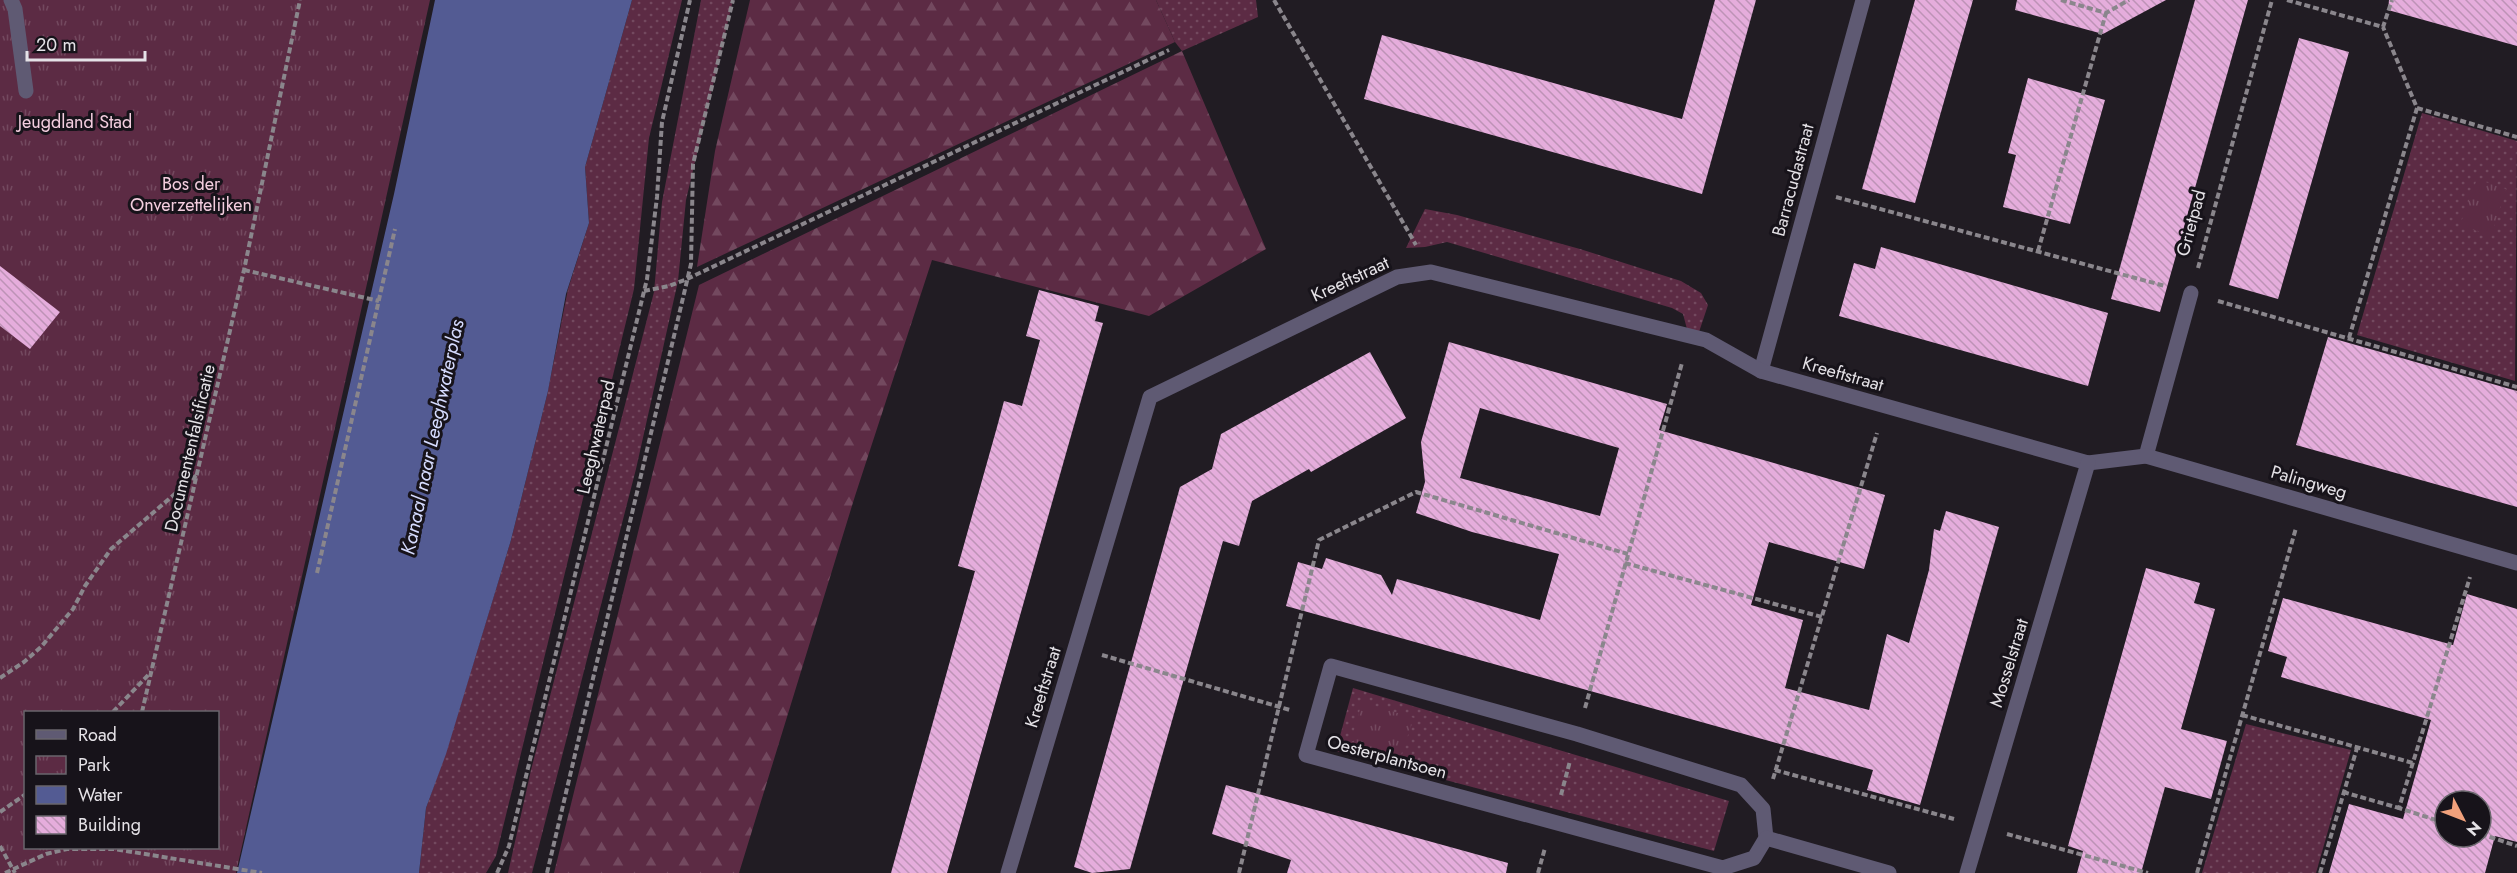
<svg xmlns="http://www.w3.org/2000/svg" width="2517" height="873" font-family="Jost,sans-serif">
<defs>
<pattern id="grass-dots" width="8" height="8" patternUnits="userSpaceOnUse" patternTransform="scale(1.5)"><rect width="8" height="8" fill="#5c2b44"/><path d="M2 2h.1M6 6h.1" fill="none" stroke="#73495f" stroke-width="1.8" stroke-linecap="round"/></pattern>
<pattern id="forest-firs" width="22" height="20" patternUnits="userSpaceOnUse" patternTransform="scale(1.5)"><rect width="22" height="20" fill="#5c2b44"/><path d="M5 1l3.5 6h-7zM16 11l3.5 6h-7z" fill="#73495f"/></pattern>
<pattern id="park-tufts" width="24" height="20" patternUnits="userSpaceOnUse" patternTransform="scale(1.5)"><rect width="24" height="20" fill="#5c2b44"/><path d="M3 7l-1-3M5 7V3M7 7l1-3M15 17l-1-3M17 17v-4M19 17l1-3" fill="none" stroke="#73495f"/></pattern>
<pattern id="building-back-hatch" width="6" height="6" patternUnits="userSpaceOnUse" patternTransform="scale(1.5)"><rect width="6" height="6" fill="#e5addc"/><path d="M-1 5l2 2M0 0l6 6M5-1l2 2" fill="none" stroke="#bd93b6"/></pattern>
</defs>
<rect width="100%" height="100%" fill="#211c23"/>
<!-- grass -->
<g fill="url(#grass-dots)">
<polygon points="632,0 682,0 649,138 634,289 496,856 486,873 419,873 426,808 447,749 511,540 547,395 568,289 589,223 585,167"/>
<polygon points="701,0 733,0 686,200 678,281 636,469 532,873 508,873 531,770 654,292 662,202"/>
<polygon points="1156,0 1256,0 1258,17 1182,51 1175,42"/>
<polygon points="2422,113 2517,141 2515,381 2357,335"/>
<polygon points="1425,209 1457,215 1580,249 1681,281 1701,293 1708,305 1699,332 1687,329 1683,314 1672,308 1447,242 1425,247 1406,248"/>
<polygon points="1353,688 1729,801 1714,851 1336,751"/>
<polygon points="2246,724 2351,750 2316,873 2202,873"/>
</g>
<!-- forest -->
<g fill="url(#forest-firs)">
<polygon points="750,0 1156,0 1175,42 697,267 715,151"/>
<polygon points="1182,51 1266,249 1149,316 932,260 855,496 739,873 554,873 699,285"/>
</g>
<!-- park -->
<g fill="url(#park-tufts)" fill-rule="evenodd">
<path d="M0 0H430L236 873H0ZM26 712H218V848H26Z"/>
<polygon points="2477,179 2506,189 2491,236 2460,225"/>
<polygon points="1362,702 1414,718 1401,755 1351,741"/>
</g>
<!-- water -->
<polygon fill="#535b93" points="435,0 632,0 585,167 589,223 566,294 548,391 511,540 446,754 426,808 419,873 237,873 394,194"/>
<!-- building -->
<g fill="url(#building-back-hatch)" fill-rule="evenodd">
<polygon points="1715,0 1756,0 1702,194 1364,99 1382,35 1682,119"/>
<polygon points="1915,0 1973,0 1915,203 1862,189"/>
<polygon points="2017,0 2166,0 2103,34 2015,10"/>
<polygon points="2195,0 2248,0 2160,312 2111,299"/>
<polygon points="2389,0 2517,0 2517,46 2388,10"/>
<polygon points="2299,38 2349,52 2278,299 2229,285"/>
<polygon points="2028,78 2105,100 2070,224 2003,207 2016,155 2008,153"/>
<polygon points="1881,247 2108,313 2088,386 1839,316 1854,263 1875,269"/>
<polygon points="0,266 60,312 30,349 0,326"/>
<polygon points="1039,290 1099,306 1095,321 1103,323 947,873 891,873 975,571 958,566 997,427 1004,401 1022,406 1040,340 1026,336"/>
<polygon points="2328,337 2517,391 2517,507 2296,445"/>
<path d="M1449 342 1667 404 1659 430 1885 495 1864 569 1769 542 1751 605 1803 620 1785 688 1869 710 1887 634 1909 643 1929 570 1934 529 1940 531 1946 511 1999 527 1920 805 1867 790 1873 770 1286 606 1298 562 1322 569 1326 558 1381 575 1392 595 1397 579 1540 620 1559 554 1472 532 1416 513 1425 482 1421 442ZM1480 408 1619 448 1600 516 1460 478Z"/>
<polygon points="1370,352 1406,418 1311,472 1309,469 1252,501 1239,546 1223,541 1130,869 1092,873 1074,867 1180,487 1212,469 1221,434"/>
<polygon points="2146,568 2200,583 2194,603 2215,609 2181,729 2227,741 2211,799 2165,787 2141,873 2077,873 2083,851 2068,846"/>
<path d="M2467 594 2517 609V842L2495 836 2485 873H2329L2349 804 2403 819 2431 720 2281 677 2287 657 2268 651 2283 598 2453 645ZM2445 801H2481V837H2445Z"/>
<polygon points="1226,785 1508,863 1506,873 1287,873 1291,860 1212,834"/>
</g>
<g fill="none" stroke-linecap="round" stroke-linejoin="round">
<!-- path -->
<g stroke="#8a868c" stroke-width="4" stroke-dasharray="6 3" stroke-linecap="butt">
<polyline points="1274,0 1416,245"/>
<polyline points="2061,0 2106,13 2129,0"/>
<polyline points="2287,0 2383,27 2392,0"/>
<polyline points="2417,108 2517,137"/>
<polyline points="1836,197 2165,286"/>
<polyline points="2038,251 2106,13"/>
<polyline points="2198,268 2272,0"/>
<polyline points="244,270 379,301"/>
<polyline points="644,291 669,286 687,279 1169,50"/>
<polyline points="2218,301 2517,387"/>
<polyline points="2349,338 2417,108 2383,27"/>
<polyline points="1625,563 1822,617"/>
<polyline points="317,573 395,229"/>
<polyline points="1102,655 1290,710"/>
<polyline points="0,678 24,662 41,647 73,609 85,586 111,549 198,474"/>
<polyline points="1585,708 1682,363"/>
<polyline points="113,712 151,672"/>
<polyline points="142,712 244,270 300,0"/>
<polyline points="2242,715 2413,763"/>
<polyline points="1775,770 1954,819"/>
<polyline points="1773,779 1877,433"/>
<polyline points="2343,792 2399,808"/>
<polyline points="1561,795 1570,761"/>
<polyline points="0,812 26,794"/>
<polyline points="2445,823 2399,808 2470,577"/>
<polyline points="2007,834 2148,873"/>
<polyline points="2481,834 2517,846"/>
<polyline points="0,846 15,873"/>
<polyline points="5,873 46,854 67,849 114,849 262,873"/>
<polyline points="497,873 509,846 647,279 657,197 662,122 690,0"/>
<polyline points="547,873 691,264 693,164 733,0"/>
<polyline points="1239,873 1319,540 1416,492 1628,554"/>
<polyline points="1538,873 1545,848"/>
<polyline points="2197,873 2296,528"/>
<polyline points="2320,873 2357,748"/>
</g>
<!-- minor -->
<g stroke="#5f5a73" stroke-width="15">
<polyline points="11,0 15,9 26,91"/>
<polyline points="1761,371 1863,0"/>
<polyline points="2146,456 2191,293"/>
<polygon points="1331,666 1577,734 1741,785 1763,809 1766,838 1754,858 1723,868 1306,755"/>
<polyline points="1766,838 1889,873"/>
<polyline points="1008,873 1150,397 1397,277 1431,272 1706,340 1761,371 2088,463 2146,456 2517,563"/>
<polyline points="1967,873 2088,463"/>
</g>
</g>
<g text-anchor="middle" stroke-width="6" stroke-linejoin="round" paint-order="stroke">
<!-- park labels -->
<g font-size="18" fill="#f4cedf" stroke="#17131a">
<text x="75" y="128">Jeugdland Stad</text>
<text x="191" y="190">Bos der<tspan x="191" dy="21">Onverzettelijken</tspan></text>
</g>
<!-- street labels -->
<g font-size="18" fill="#e5e2e7" stroke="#17131a">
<text transform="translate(1793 180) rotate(-75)" y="6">Barracudastraat</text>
<text transform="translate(2191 223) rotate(-75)" y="6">Grietpad</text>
<text transform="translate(1350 279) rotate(-25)" y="6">Kreeftstraat</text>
<text transform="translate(1843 374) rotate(16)" y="6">Kreeftstraat</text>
<text transform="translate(596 437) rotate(-77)" y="6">Leeghwaterpad</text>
<text transform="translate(190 448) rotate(-77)" y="6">Documentenfalsificatie</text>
<text transform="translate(2309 482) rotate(16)" y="6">Palingweg</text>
<text transform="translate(2009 663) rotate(-73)" y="6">Mosselstraat</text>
<text transform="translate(1043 687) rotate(-73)" y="6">Kreeftstraat</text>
<text transform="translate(1387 757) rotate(15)" y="6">Oesterplantsoen</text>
</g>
<!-- water labels -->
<g font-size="20" font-style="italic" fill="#d5dbfe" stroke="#17131a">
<text transform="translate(432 437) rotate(-78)" y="7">Kanaal naar Leeghwaterplas</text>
</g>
</g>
<!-- legend -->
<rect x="24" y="711" width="195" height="138" fill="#17131a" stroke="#69666c" stroke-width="1.5"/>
<rect x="36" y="730" width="30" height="9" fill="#5f5a73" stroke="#69666c" stroke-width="1.5"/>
<text x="78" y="741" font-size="18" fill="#e5e2e7">Road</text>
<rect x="36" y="756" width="30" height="18" fill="url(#park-tufts)" stroke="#69666c" stroke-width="1.5"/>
<text x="78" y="771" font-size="18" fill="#e5e2e7">Park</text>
<rect x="36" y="786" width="30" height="18" fill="#535b93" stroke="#69666c" stroke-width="1.5"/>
<text x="78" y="801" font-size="18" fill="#e5e2e7">Water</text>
<rect x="36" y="816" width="30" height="18" fill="url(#building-back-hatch)" stroke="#69666c" stroke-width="1.5"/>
<text x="78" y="831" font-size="18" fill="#e5e2e7">Building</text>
<!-- north arrow -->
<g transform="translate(2463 819) rotate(132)"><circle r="28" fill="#17131a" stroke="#69666c" stroke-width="1.5"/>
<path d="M0-4.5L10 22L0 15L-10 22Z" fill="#f1a17c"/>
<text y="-9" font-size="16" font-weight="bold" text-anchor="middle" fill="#e5e2e7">N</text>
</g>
<!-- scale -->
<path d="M27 51v9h118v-9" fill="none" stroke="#e5e2e7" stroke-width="3"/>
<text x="36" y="51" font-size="18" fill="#e5e2e7" stroke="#17131a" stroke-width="4.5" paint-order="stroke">20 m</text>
</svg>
